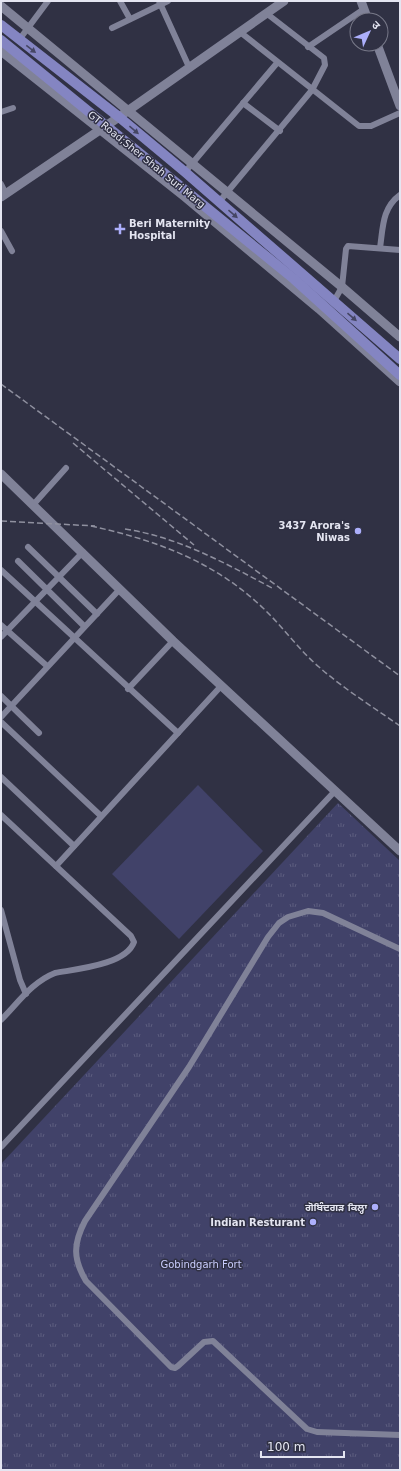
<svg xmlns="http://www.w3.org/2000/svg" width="401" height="1471" font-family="'DejaVu Sans','Noto Sans Devanagari','Noto Sans Gurmukhi',sans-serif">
<defs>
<pattern id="park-tufts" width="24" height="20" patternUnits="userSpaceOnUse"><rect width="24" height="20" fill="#414269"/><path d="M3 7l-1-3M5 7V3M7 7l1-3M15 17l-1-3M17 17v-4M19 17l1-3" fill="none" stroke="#5c5d7f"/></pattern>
</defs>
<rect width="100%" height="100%" fill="#303144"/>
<!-- park -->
<polygon fill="url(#park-tufts)" points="338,803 400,861 400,1470 1,1470 1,1164"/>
<!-- pitch -->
<polygon fill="#414269" points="198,785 263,851 179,939 112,874"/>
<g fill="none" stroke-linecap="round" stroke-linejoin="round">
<!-- street -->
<g stroke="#808298" stroke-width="6">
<polyline points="120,1 130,19"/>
<polyline points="159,1 189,67"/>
<polyline points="112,28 168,1"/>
<polyline points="240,32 359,126 371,126 400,113"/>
<polyline points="19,40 48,1"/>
<polyline points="308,47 364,9"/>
<polyline points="243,103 280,131"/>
<polyline points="1,112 13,108"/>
<polyline points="185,172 277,63"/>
<polyline points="1,184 6,194"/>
<polyline points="219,202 312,90 325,65 324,58 266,13"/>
<polyline points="1,231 12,251"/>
<path d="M380 248C383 228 382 208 400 195"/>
<polyline points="334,301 342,287 346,249 348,246 400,250"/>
<polyline points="33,505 66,468"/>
<polyline points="28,547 97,614"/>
<polyline points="18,561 84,626"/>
<polyline points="1,570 178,733"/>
<polyline points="1,625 47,666"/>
<polyline points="1,637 83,552"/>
<polyline points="128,689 173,641"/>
<polyline points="1,696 39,733"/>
<polyline points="1,717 119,590"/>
<polyline points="1,722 101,816"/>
<polyline points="1,777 74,846"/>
<path d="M1 815 131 936 134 942C126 965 76 969 55 973 32 982 18 1003 1 1020"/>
<polyline points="56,866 222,685"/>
<polyline points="1,910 20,980 26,994"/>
<path d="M400 949 323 913 308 911 288 917 279 923 268 937 189 1067 85 1221C73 1244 73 1259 86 1281L171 1367 175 1368 178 1366 204 1342 213 1341 307 1429 317 1432 400 1435"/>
<polyline points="1,1147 335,791"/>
</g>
<!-- secondary -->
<g stroke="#808298" stroke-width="9">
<polyline points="361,1 368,20"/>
<polyline points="1,6 342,287 400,337"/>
<polyline points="377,44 400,106"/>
<polyline points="1,51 185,197 319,309 400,382"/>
<polyline points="1,197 119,117 284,1"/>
<polyline points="1,474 173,641 400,851"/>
</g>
<!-- primary -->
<g stroke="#8485c2" stroke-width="10">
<polyline points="1,25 119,117 185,172 400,359"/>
<polyline points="1,40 294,279 400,375"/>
</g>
<!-- rail -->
<g stroke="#8f909f" stroke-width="1.5" stroke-dasharray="6 3" stroke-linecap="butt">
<polyline points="1,384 400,676"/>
<polyline points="73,443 194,545"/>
<polyline points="1,521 95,526"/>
<path d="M91 526C155 540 214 561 263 608 283 627 299 650 319 667 344 689 373 707 400 726"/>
<path d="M125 529C178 537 225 563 272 588"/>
</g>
</g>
<!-- one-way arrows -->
<defs><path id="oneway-solid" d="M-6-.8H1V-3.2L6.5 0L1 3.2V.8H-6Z"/></defs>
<g fill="#454664">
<use href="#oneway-solid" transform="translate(31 49) rotate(38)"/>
<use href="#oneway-solid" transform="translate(134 130) rotate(40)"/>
<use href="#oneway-solid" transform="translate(233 214) rotate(41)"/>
<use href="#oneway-solid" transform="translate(352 317) rotate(41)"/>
</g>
<!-- markers -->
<g fill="#acaffb" stroke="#303144" stroke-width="1.5">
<path d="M118 223h4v4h4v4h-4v4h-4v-4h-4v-4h4z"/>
<circle cx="358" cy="531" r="4"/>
<circle cx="375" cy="1207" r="4"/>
<circle cx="313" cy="1222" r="4"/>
</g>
<g text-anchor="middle" stroke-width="3" stroke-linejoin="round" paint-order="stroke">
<!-- street labels -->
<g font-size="10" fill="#e4e5f1" stroke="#303144">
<text transform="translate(147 159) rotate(39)" y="4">GT Road;Sher Shah Suri Marg</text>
</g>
<!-- poi labels -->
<g font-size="10" font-weight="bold" fill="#e4e5f1" stroke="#303144" text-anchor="end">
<text x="129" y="227" text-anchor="start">Beri Maternity<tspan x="129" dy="12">Hospital</tspan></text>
<text x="350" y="529">3437 Arora's<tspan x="350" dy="12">Niwas</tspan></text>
<text x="367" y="1211">ਗੋਬਿੰਦਗੜ ਕਿਲ੍ਹਾ</text>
<text x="305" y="1226">Indian Resturant</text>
</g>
<!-- park labels -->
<g font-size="10" fill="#c9ccfc" stroke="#303144">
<text x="201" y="1268">Gobindgarh Fort</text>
</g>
</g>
<!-- border -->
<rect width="401" height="1471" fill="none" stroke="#e4e5f1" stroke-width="4"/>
<!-- north arrow -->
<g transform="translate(369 32) rotate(46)"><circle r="19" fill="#303144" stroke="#787989"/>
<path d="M0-3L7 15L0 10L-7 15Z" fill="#acaffb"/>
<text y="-6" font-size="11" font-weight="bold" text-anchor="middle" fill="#e4e5f1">उ</text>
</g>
<!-- scale -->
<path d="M261 1451v6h83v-6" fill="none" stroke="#e4e5f1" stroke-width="2"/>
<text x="267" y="1451" font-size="12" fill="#e4e5f1" stroke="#303144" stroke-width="3" paint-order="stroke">100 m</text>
</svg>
